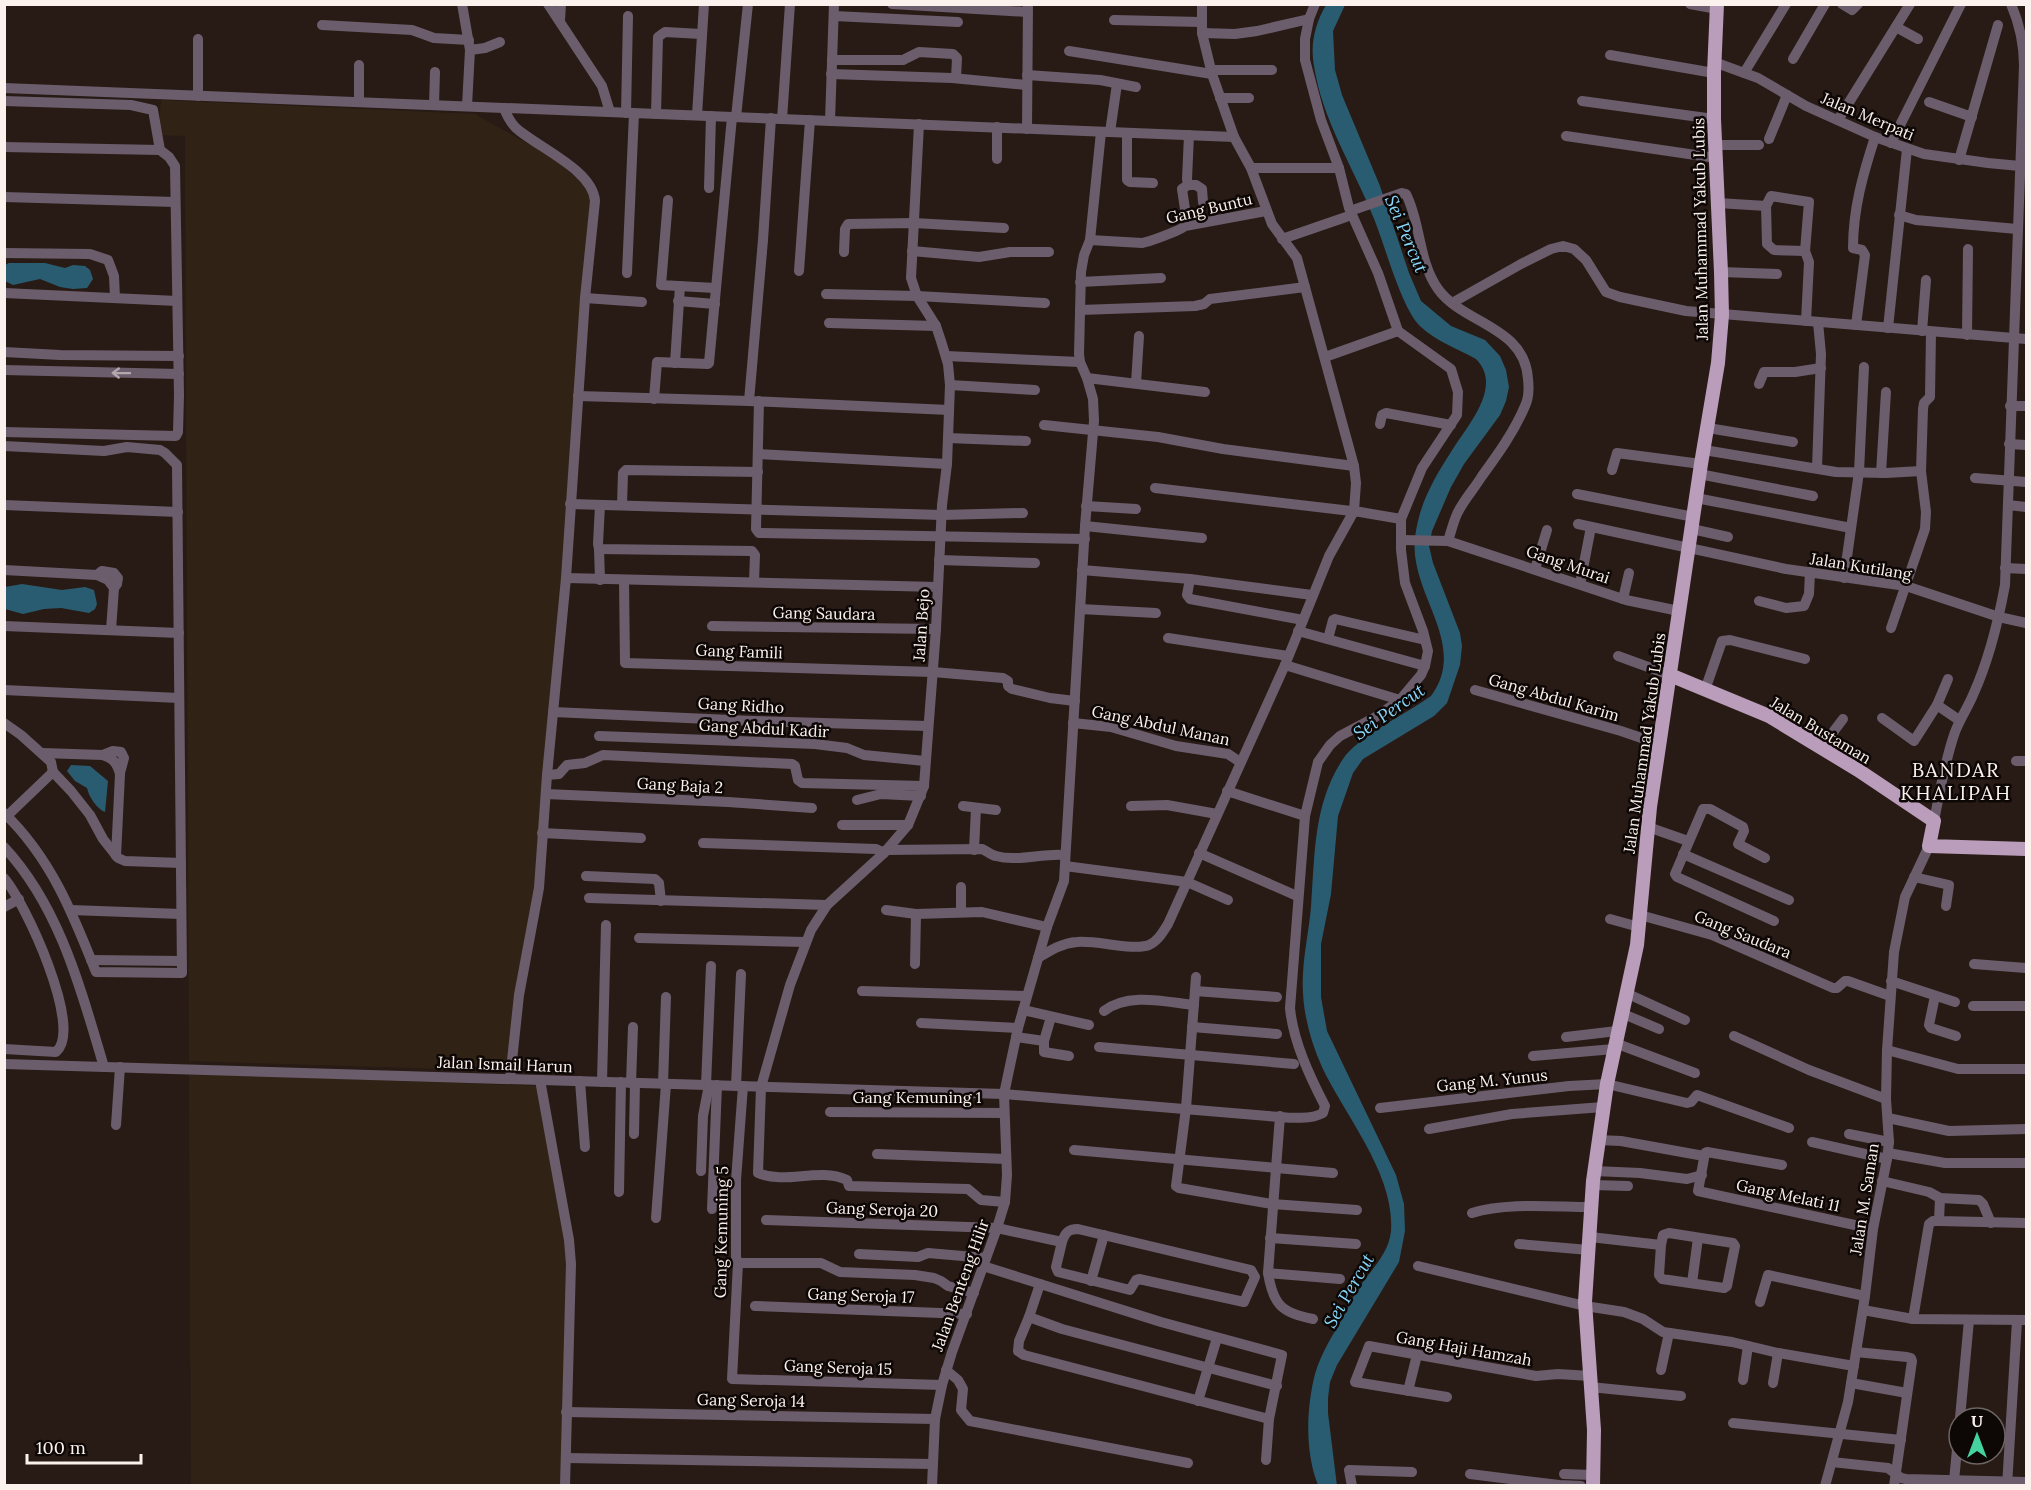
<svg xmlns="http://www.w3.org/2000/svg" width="2031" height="1490" font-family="Lora,serif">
<rect width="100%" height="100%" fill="#281b15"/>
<!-- industrial -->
<g fill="#302316">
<polygon points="161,100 475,114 555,159 592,193 536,904 509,1071 189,1061 185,136 158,135"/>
<polygon points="189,1073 539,1086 572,1256 563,1485 191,1485"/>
</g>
<!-- water -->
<g fill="#2a5c71">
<path d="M1326 5H1345L1333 31 1335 70 1342 95 1380 186 1409 273 1421 301 1451 326 1485 340 1500 356 1506 370 1509 387 1506 401 1500 415 1464 464 1451 487 1432 531 1429 546 1433 563 1460 633 1462 646 1460 665 1447 703 1434 716 1363 759 1353 773 1338 816 1331 894 1321 944V997L1327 1031 1396 1175 1404 1204 1405 1231 1399 1262 1337 1365 1330 1382 1328 1398V1413L1337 1486 1318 1485C1305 1452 1306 1410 1315 1374 1321 1353 1334 1333 1345 1314 1350 1304 1354 1294 1360 1286 1372 1269 1389 1253 1391 1231 1395 1174 1345 1116 1322 1067 1309 1038 1301 1006 1303 974 1304 952 1309 930 1311 907 1315 855 1313 804 1343 759 1356 738 1409 712 1431 696 1464 651 1424 608 1416 562 1413 547 1415 532 1419 517 1425 494 1438 472 1451 452 1466 427 1504 387 1476 359 1458 349 1436 341 1421 327 1401 309 1384 241 1372 214 1352 165 1322 119 1314 66 1310 44 1315 24 1326 5Z"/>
<polygon points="9,263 45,263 65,268 73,265 85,266 90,270 93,279 87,288 73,289 60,287 40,279 13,285 5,281 5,265"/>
<polygon points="22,584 62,590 85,587 94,590 97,604 95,609 89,613 61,608 44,609 23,614 5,609 5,587"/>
<path d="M71 765 90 766 108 781 105 812C97 809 89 797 87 788L75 781 67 771Z"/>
</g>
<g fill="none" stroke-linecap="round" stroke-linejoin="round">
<!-- minor -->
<g stroke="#6c5d6c" stroke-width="10">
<polyline points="462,4 470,50 467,106"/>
<polyline points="548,4 602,86 610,112"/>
<polyline points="892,4 1027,12"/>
<polyline points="1690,4 1717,9"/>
<polyline points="1842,4 1852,10 1858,4"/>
<polyline points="834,16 958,22"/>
<polyline points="560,20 561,4"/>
<polyline points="1114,20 1201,22"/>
<polyline points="322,25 412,30 434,38 469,40"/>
<polyline points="1896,27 1918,39"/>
<polyline points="1202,33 1235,34 1257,31 1309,19"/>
<polyline points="198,39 198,96"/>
<polyline points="470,50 485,48 500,42"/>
<polyline points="1069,51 1212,74"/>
<polyline points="1610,55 1714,73"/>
<polyline points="1793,59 1825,4"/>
<polyline points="832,60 903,60 919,52 953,54 957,58 956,78"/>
<polyline points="1714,62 1758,78 1806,106 1875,137 1924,154 1988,163 2020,166 2025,163"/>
<polyline points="1211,70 1272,70"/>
<polyline points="1744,73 1786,4"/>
<polyline points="831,74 952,78 1027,85"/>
<polyline points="1027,75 1100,80 1136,87"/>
<polyline points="4,88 1234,137"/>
<polyline points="1220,98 1249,98"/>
<polyline points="4,101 131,105 153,110 160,150 169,157 175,166 179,395 178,432 176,436 4,432"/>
<polyline points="1582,101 1714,119"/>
<polyline points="359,102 359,65"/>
<polyline points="1929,102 1972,117"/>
<polyline points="434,105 435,72"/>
<path d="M504 108C507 116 510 122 516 128 537 147 593 170 595 201L585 298 566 578 547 775 539 888 519 995 510 1079"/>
<polyline points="626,113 628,16"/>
<polyline points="656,114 658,37 665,32 701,34"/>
<polyline points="697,115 704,4"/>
<polyline points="736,117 748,4"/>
<polyline points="782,119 790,4"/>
<polyline points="1838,120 1910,4"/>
<polyline points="830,121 834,4"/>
<path d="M919 124 911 278 917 296 936 326 941 341 948 364 950 385 947 464 942 505 936 629 924 786 908 825 884 853 827 905 811 930 790 985 761 1087 758 1173C786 1185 818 1167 847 1180L849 1186 968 1189 981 1200 1005 1202"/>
<polyline points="1027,129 1028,4"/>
<polyline points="1110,132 1117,84"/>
<polyline points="1127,133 1127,180 1130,182 1153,183"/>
<polyline points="1189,135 1187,179 1188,185 1196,185 1202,189 1203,202"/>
<polyline points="1566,136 1716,158"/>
<polyline points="1769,139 1787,95"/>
<polyline points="1891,143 1961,4"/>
<polyline points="1715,145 1759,145"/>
<polyline points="4,147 160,150"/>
<polyline points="997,159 997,127"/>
<polyline points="1959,160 1998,25"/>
<polyline points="1251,168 1339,168"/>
<polyline points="709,188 711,116"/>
<polyline points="4,197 175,202"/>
<polyline points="668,200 661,285 715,288"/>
<polyline points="1718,203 1766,206 1771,196 1809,202 1805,251 1809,262 1806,321"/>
<polyline points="1766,206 1767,244 1774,250 1805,251"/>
<polyline points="1185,209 1182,189 1188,185"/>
<path d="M1350 211 1402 193 1406 194C1421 223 1418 261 1438 289 1463 324 1525 326 1528 379 1529 388 1529 398 1525 406 1514 432 1498 454 1482 476 1474 489 1463 501 1457 514 1453 523 1451 532 1448 541"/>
<polyline points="1899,215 1916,220 2017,229"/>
<polyline points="1282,239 1346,217"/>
<path d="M1090 240 1142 243C1149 242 1181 230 1185 226L1266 211"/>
<polyline points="912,251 979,257 1010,252 1049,252"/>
<polyline points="844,252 845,229 848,224 914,223 1004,228"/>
<polyline points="4,253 90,254 108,260 114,276 115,298"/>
<polyline points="799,271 810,120"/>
<polyline points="1721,272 1777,274"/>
<polyline points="627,273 634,113"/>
<polyline points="1080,282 1161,278"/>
<polyline points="4,293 177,301"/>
<polyline points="826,294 917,296 1045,303"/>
<polyline points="585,298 642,302"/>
<polyline points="678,301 715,304"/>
<polyline points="1452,303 1521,264 1551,249 1563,246 1574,249 1586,260 1606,292 1620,297 1686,311 2026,339"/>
<polyline points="1080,310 1195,306 1204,304 1210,299 1305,287"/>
<polyline points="829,323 936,326"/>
<path d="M1856 325 1865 255 1862 250 1853 248C1853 209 1863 174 1875 137"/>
<polyline points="1888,328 1907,149"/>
<polyline points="1922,331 1926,280"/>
<polyline points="1967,335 1968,249"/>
<polyline points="4,352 60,355 179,356"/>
<polyline points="946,356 1080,362"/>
<polyline points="1325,357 1398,331"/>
<polyline points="675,363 680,286"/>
<polyline points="4,370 179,374"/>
<polyline points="1087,378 1205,392"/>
<polyline points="1136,383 1139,336"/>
<polyline points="1759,384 1764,372 1795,372 1821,368"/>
<polyline points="950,385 1035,390"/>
<polyline points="578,396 749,401 949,410"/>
<polyline points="654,399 657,362 708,364 709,363 732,117"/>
<polyline points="749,401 763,240 771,118"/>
<polyline points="759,401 756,529 759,533 1085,539"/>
<polyline points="2010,406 2026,406"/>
<polyline points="1380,424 1382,415 1386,413 1451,425"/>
<polyline points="1044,425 1158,437 1223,449 1354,466"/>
<polyline points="1708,428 1793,442"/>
<polyline points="948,438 1026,441"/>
<polyline points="2009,444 2026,445"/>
<path d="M4 446 104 451 127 447 160 450 165 453 177 465 182 973 96 972C73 914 51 858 4 813"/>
<polyline points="1704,450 1836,472 1886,473 1921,471"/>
<polyline points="758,454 947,464"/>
<polyline points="1817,468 1821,354 1818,322"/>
<polyline points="1612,470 1617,453 1701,464"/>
<polyline points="1881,473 1886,392"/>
<polyline points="1699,474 1813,496"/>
<polyline points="1975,478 2026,482"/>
<polyline points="1155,488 1360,512 1401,519"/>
<polyline points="1577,494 1694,517"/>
<polyline points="1696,498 1851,528"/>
<polyline points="570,504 942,515 1023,513"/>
<polyline points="4,505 178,512"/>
<polyline points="600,505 598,544 599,549 752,551 755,555 754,582"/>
<polyline points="622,505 623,473 626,470 758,472"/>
<polyline points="2008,505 2026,507"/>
<polyline points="1086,506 1136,509"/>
<polyline points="1578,524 1786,569 1906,586 1999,617 2026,623"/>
<polyline points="1085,526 1202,538"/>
<polyline points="1692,529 1728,537"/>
<polyline points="1401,540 1448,541 1626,600 1679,611"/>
<polyline points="599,549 600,580"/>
<polyline points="939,560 1035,563"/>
<polyline points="2005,568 2026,569"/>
<polyline points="1535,569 1547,530"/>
<polyline points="4,570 97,575 108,580 114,588 111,630"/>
<polyline points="1082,570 1190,579 1312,595"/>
<polyline points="97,575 102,571 114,573 118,578 117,584 114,588"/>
<polyline points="566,578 938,587"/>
<polyline points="1844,578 1859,472 1864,367"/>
<polyline points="1190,579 1187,595 1190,599 1303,620"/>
<polyline points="624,581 625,663 933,672 1003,678 1008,681 1008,686 1012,689 1050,698 1075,701"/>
<polyline points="1580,584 1591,527"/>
<polyline points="1623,599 1629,573"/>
<polyline points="1759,601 1786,608 1804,606 1809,594 1810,572"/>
<polyline points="1080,609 1156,613"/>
<polyline points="4,626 179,633"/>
<polyline points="712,626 936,629"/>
<polyline points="1891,628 1925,529 1926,512 1921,471 1923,409 1924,403 1930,397 1931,332"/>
<polyline points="1298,631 1425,666"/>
<polyline points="1168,638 1288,656"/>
<polyline points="1328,639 1333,620 1335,619 1425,640"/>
<polyline points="1618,656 1670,675"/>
<polyline points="1285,665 1400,700"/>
<polyline points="4,690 179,698"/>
<polyline points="1475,690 1621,731 1659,744"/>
<polyline points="1705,690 1722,641 1730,640 1805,659"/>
<polyline points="1937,705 1959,720"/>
<polyline points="553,712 753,721 928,726"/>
<polyline points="1882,718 1914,741 1937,705 1948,679"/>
<polyline points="4,723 21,735 51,762 53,772 71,791 90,815 103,839 118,858 125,861 181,863"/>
<polyline points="1073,723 1111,727 1176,746 1228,754 1240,762"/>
<polyline points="599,736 815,744 847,748 864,755 925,761"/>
<polyline points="1821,748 1843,719"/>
<path d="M42 753 103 755C114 759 117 763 120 774L116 856"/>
<polyline points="103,755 113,751 121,752 124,758 120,773"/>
<polyline points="2016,761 2026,761"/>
<polyline points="547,775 559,774 567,765 585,763 603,755 792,764 795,766 798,780 802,783 924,786"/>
<polyline points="1227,791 1305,816"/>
<polyline points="546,794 728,802 812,808"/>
<polyline points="857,800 881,794 921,796"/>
<polyline points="963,806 996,810"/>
<polyline points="1131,806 1167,805 1217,814"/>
<polyline points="7,816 53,772"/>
<path d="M1934 821C1940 791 1945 760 1955 732 1960 719 1968 707 1973 695 1989 660 1998 623 2005 585L2024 66C2024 44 2020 25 2011 4"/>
<polyline points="842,825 908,825"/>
<polyline points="1648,827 1688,841"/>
<polyline points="542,833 641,838"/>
<polyline points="703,843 876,849 884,853"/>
<path d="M4 847C60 907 81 990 104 1067"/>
<path d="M886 850 982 849C987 851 991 855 996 856 1017 862 1042 853 1065 855"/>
<polyline points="974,850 976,808"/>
<polyline points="1199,853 1297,896"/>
<polyline points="1683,854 1789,900"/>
<polyline points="1765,858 1738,844 1744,831 1743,827 1710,809 1703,809 1675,874 1677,877 1774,921"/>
<polyline points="1065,866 1187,882 1228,900"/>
<polyline points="586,876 655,879 659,883 661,901"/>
<polyline points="1914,877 1949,885 1946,906"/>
<path d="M4 878C25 902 84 1029 56 1052L4 1049"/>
<polyline points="589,898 827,905"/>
<polyline points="4,907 19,899"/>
<polyline points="71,910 181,914"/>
<polyline points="886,910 916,914 982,912 1047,927"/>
<polyline points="961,912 961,887"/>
<polyline points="1640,915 1712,935 1833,988 1837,988 1845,981 1848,981 1890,996"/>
<polyline points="1610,919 1639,927"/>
<polyline points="639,938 806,942"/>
<path d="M1038 958C1051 950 1062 943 1077 942 1096 940 1133 951 1149 945 1158 941 1163 932 1168 924L1285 665 1329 556 1354 511 1356 483 1354 466 1297 258 1272 224 1251 168 1234 137 1212 74 1202 33V4"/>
<polyline points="91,960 181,961"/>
<polyline points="915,964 916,914"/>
<polyline points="1974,964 2026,968"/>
<polyline points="1196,977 1186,1108 1176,1186 1179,1188 1272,1204 1357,1210"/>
<polyline points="1891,981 1955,1002"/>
<polyline points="862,991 1026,996"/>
<polyline points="1195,991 1277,997"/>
<polyline points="1626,993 1685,1020"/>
<polyline points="1935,996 1929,1025 1931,1028 1956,1036"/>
<polyline points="1973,1006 2026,1006"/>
<polyline points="1023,1010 1089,1025"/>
<path d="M1104 1011C1128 992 1166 1002 1194 1005"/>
<polyline points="1621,1013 1659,1029"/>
<polyline points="921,1023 1018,1028"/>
<polyline points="1192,1027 1277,1034"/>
<polyline points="1734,1036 1809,1070 1886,1099"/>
<polyline points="1016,1037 1044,1041 1044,1052 1069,1056"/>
<polyline points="1566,1037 1617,1031"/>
<polyline points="1044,1041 1051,1017"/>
<polyline points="1615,1043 1695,1073"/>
<polyline points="1099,1047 1294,1064"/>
<polyline points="1887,1050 1958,1069 2026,1069"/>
<polyline points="1533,1056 1614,1049"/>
<path d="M4 1064 1004 1094 1268 1116C1284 1117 1309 1121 1323 1113L1325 1106C1310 1077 1293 1041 1290 1008L1305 816 1318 762 1330 745 1340 736 1374 718 1400 700 1421 675 1425 666 1428 651 1423 631 1405 583 1401 550V519L1422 468 1457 415 1458 392 1451 369 1398 331 1378 273 1349 208 1339 168 1321 120 1305 60V39L1309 19 1315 4"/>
<polyline points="540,1080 569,1240 571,1264 565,1486"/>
<polyline points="580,1081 585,1147"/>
<polyline points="602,1082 606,925"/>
<polyline points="631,1083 633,1027"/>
<polyline points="663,1084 666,997"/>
<polyline points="706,1085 711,966"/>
<polyline points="736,1086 741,974"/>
<polyline points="743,1086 736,1180 736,1257 738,1263 732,1379 942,1385"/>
<polyline points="1380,1108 1569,1086 1607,1084 1687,1103 1691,1102 1697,1095 1789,1128"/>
<polyline points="830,1112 1004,1113"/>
<path d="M1280 1116 1268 1273C1273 1304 1281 1313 1313 1319"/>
<polyline points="1888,1118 1949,1131 2026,1129"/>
<polyline points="116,1125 120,1067"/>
<polyline points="1429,1129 1512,1114 1603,1107"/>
<polyline points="634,1134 635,1083"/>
<polyline points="1849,1134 1889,1142"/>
<polyline points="1598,1140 1621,1141 1704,1156"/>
<polyline points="1812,1142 1887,1159"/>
<polyline points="1074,1150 1333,1173"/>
<polyline points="1888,1153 1945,1163 2026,1163"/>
<polyline points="877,1154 1006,1159"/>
<polyline points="1782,1165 1707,1152 1705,1153 1698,1191 1873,1229"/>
<polyline points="701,1171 703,1116 709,1085"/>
<polyline points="1594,1171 1640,1173 1687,1179 1702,1175"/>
<polyline points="1882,1181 1929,1192 1940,1198 1979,1200 1983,1204 1991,1223"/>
<polyline points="1593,1185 1628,1186"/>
<polyline points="619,1192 621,1082"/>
<polyline points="1940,1198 1939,1221 2026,1223"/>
<polyline points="712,1209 717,1085"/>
<path d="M1472 1213C1507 1202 1555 1207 1591 1207"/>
<polyline points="656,1218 666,1084"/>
<path d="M766 1220 997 1228 1062 1242 1056 1267 1058 1272 1130 1290 1136 1280 1139 1279 1244 1302 1255 1277 1251 1270 1078 1229C1068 1229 1065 1233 1062 1242"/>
<polyline points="1590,1237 1661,1245 1659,1275 1662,1279 1724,1288 1727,1286 1735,1246 1733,1243 1669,1233 1663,1235 1661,1245"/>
<polyline points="1270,1238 1356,1244"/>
<polyline points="1519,1244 1589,1250"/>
<polyline points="859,1254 918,1257 928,1253 986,1258"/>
<polyline points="738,1263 821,1263 840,1272 915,1275 934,1278 941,1281 948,1286 974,1293"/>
<polyline points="983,1266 1161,1322 1282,1355 1269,1419 1266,1460"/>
<polyline points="1418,1266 1585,1306 1624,1312 1643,1319 1663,1332 1732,1342 1778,1353 1854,1366"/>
<polyline points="1268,1273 1340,1279"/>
<polyline points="1091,1281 1104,1235"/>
<polyline points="1692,1283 1698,1238"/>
<polyline points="1040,1284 1029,1317 1062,1329 1277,1386"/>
<polyline points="1760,1302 1768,1275 1865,1296"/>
<polyline points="755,1306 967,1314"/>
<polyline points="1863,1310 1913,1319 2026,1320"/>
<polyline points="1029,1317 1019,1341 1018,1351 1024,1355 1269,1419"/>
<polyline points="1913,1319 1929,1224 1933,1221 1939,1221"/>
<polyline points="1856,1352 1907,1357 1911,1358 1912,1361 1894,1486"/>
<polyline points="946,1370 958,1380 963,1389 961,1410 970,1421 1188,1463"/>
<polyline points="1661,1370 1669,1333"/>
<polyline points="1743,1380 1748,1346"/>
<polyline points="1773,1383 1778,1353"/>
<polyline points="1851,1383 1907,1393"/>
<polyline points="1590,1387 1681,1396"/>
<polyline points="1408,1391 1417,1355"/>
<polyline points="1447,1397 1355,1382 1369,1346 1536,1376 1558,1374 1590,1376"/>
<polyline points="1198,1401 1217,1338"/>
<polyline points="566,1412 935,1419"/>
<polyline points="1960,1418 1969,1320"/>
<polyline points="1733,1423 1901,1440"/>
<polyline points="566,1458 933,1464"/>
<polyline points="1832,1462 1888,1468 1901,1478 1906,1479 2026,1482"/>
<polyline points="1470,1474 1559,1485 1581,1486"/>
<polyline points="1564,1474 1593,1475"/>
<polyline points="1954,1481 1959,1428"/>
<polyline points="932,1486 935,1419 942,1385 952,1352 997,1228 1005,1202 1007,1175 1004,1094 1018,1028 1047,927 1064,881 1085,526 1094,421 1093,399 1087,378 1080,362 1079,354 1081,272 1084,255 1090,240 1101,132"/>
<polyline points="1352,1486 1349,1470 1412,1472"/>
<polyline points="1825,1486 1848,1402 1865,1296 1873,1229 1887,1159 1889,1142 1886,1099 1887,1050 1894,952 1905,897 1929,846"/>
<polyline points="2007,1486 2017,1321"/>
</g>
<!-- major -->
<g stroke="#ba9dba" stroke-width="14">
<polyline points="1670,675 1769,716 1858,770 1934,821 1929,846 2026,849"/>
<polyline points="1593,1486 1594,1430 1585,1302 1593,1181 1607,1084 1637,945 1650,807 1701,464 1718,363 1722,315 1721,272 1714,119 1714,73 1717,4"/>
</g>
</g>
<!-- one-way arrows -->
<defs><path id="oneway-shaft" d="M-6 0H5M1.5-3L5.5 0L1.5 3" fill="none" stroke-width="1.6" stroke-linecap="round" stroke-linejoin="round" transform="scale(1.5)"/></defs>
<use stroke="#b4a7ac" href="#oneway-shaft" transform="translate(121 373) rotate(-179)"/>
<g text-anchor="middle" stroke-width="5" stroke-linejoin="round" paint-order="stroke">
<!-- street labels -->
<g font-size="16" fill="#fbf1ed" stroke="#0d0705">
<text transform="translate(1868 116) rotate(23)" y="6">Jalan Merpati</text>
<text transform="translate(1209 208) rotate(-13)" y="6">Gang Buntu</text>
<text transform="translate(1700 229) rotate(-91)" y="6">Jalan Muhammad Yakub Lubis</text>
<text transform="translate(1568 564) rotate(19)" y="6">Gang Murai</text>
<text transform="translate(1861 566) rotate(9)" y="6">Jalan Kutilang</text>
<text transform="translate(824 613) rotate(1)" y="6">Gang Saudara</text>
<text transform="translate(921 625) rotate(-86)" y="6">Jalan Bejo</text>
<text transform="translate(739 651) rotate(2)" y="6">Gang Famili</text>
<text transform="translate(1554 697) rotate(16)" y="6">Gang Abdul Karim</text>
<text transform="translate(741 705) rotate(3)" y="6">Gang Ridho</text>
<text transform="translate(1161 725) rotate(12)" y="6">Gang Abdul Manan</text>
<text transform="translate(764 728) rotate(3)" y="6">Gang Abdul Kadir</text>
<text transform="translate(1821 730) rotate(31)" y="6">Jalan Bustaman</text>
<text transform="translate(1644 743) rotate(-82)" y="6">Jalan Muhammad Yakub Lubis</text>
<text transform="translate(680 785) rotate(3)" y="6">Gang Baja 2</text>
<text transform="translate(1743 934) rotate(22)" y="6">Gang Saudara</text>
<text transform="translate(505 1064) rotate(2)" y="6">Jalan Ismail Harun</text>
<text transform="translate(1492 1080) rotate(-6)" y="6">Gang M. Yunus</text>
<text x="917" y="1103">Gang Kemuning 1</text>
<text transform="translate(1788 1195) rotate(12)" y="6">Gang Melati 11</text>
<text transform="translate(1864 1199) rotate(-81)" y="6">Jalan M. Saman</text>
<text transform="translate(882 1209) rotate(2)" y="6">Gang Seroja 20</text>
<text transform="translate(721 1232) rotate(-89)" y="6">Gang Kemuning 5</text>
<text transform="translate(960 1285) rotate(-70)" y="6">Jalan Benteng Hilir</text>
<text transform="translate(861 1295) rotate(2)" y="6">Gang Seroja 17</text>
<text transform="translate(1464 1348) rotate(10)" y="6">Gang Haji Hamzah</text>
<text transform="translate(838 1367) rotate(2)" y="6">Gang Seroja 15</text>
<text transform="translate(751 1400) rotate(1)" y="6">Gang Seroja 14</text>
</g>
<!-- water labels -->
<g font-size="18" font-style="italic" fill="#87d8fb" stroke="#0d0705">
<text transform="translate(1406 234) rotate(67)" y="6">Sei Percut</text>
<text transform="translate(1389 712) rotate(-35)" y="6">Sei Percut</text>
<text transform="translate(1349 1291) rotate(-60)" y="6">Sei Percut</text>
</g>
<!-- quarter labels -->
<g font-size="20" letter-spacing="1.5" fill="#fbf1ed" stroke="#0d0705">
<text x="1956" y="777">BANDAR<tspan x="1956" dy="23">KHALIPAH</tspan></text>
</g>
</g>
<!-- border -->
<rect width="2031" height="1490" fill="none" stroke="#fbf1ed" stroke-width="12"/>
<!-- north arrow -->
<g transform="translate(1977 1436)"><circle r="28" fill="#0d0705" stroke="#6c6562" stroke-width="1.5"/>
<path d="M0-4.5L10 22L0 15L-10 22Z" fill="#46d49e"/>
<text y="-9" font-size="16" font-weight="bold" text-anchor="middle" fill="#fbf1ed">U</text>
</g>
<!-- scale -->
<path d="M27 1454v9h114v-9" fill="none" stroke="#fbf1ed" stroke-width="3"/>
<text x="36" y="1454" font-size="18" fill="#fbf1ed" stroke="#0d0705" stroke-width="4.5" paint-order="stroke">100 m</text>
</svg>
